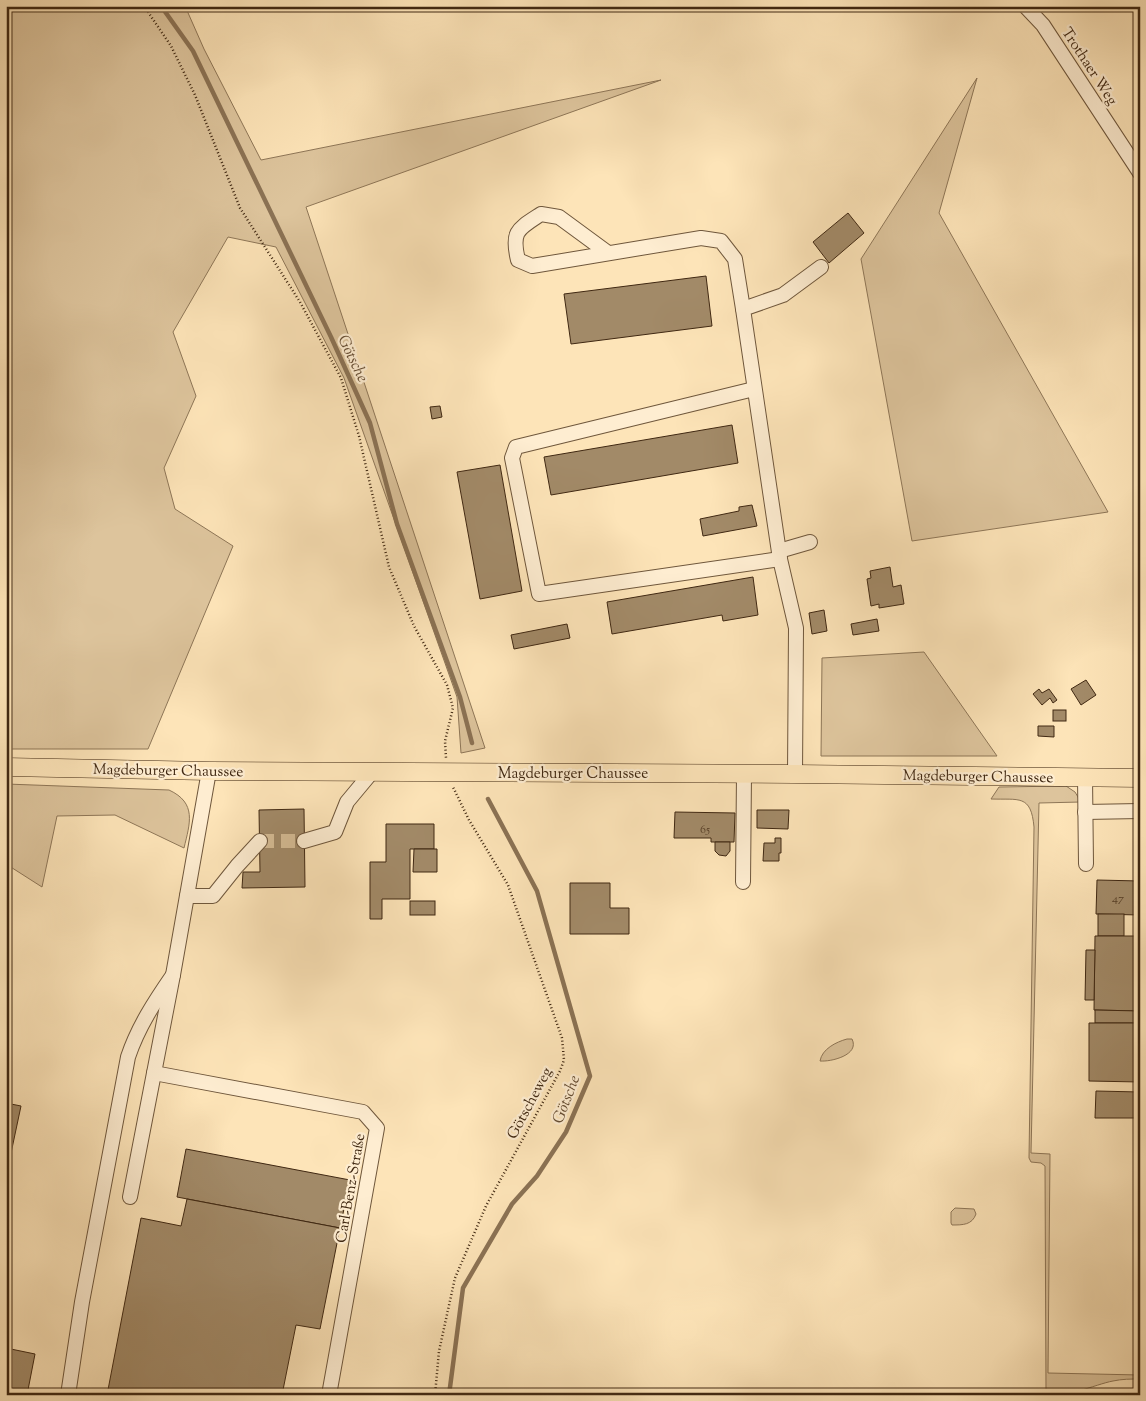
<svg xmlns="http://www.w3.org/2000/svg" width="1146" height="1401" font-family="'Sorts Mill Goudy',serif">
<rect width="100%" height="100%" fill="#fde4b8"/>
<filter id="stains"><feTurbulence type="fractalNoise" baseFrequency=".004" numOctaves="4"/><feColorMatrix values="0 0 0 0 .2 0 0 0 0 .09 0 0 0 0 .02 0 0 0 .5 -.17"/></filter>
<radialGradient id="worn" r=".72"><stop offset=".6" stop-color="#630" stop-opacity="0"/><stop offset="1" stop-color="#630" stop-opacity=".3"/></radialGradient>
<!-- green -->
<g fill="#ddc49c" stroke="#8e7657">
<polygon points="6,6 185,6 204,49 261,160 661,80 306,207 485,748 461,753 457,697 344,378 276,247 228,237 173,332 196,396 164,468 175,509 233,546 148,749 6,749"/>
<polygon points="977,78 939,213 1108,512 912,541 861,259"/>
<polygon points="924,652 997,756 821,756 822,658"/>
<path d="M6 784 169 790C197 803 190 823 184 848L115 815 57 816 42 887 6 864Z"/>
<path d="M1066 786 1075 792 1081 802 1039 803 1031 1153 1050 1154 1048 1373 1140 1375V1379C1131 1379 1122 1379 1113 1381 1096 1384 1060 1401 1046 1392L1045 1166 1041 1163 1031 1162 1029 1158 1034 827C1031 794 1019 800 991 799L999 787Z"/>
<path d="M847 1039H852C860 1055 831 1062 820 1061 822 1049 836 1042 847 1039Z"/>
<path d="M955 1208 974 1209 976 1214C972 1225 963 1225 952 1225L951 1223V1212Z"/>
</g>
<g fill="none" stroke-linecap="round" stroke-linejoin="round">
<!-- stream -->
<g stroke="#8b7254" stroke-width="4.5">
<polyline points="161,6 193,51 331,337 370,423 397,524 460,697 472,743"/>
<polyline points="449,1395 463,1288 512,1204 537,1176 566,1132 590,1076 537,891 488,799"/>
</g>
</g>
<!-- building -->
<g fill="#a28a68" stroke="#402812">
<polygon points="848,213 864,233 829,263 813,242"/>
<polygon points="706,276 712,326 571,344 564,294"/>
<polygon points="440,406 442,417 432,419 430,407"/>
<polygon points="732,425 738,463 551,495 544,457"/>
<polygon points="500,465 522,591 480,599 457,472"/>
<polygon points="752,505 757,526 703,536 700,519 739,511 739,507"/>
<polygon points="890,567 893,587 901,585 904,604 879,608 879,604 871,606 867,579 871,578 870,571"/>
<polygon points="753,577 758,615 723,621 722,615 612,634 607,602"/>
<polygon points="824,610 827,631 812,634 809,613"/>
<polygon points="877,619 879,631 853,635 851,624"/>
<polygon points="567,624 570,638 514,649 511,635"/>
<polygon points="1086,680 1096,695 1081,705 1071,689"/>
<polygon points="1039,689 1042,693 1049,689 1057,700 1053,703 1050,698 1042,705 1033,694"/>
<rect x="1053" y="710" width="13" height="11"/>
<polygon points="1038,726 1054,726 1054,737 1038,736"/>
<polygon points="304,809 305,887 242,888 243,872 260,872 259,810"/>
<polygon points="757,810 789,810 788,829 757,828"/>
<polygon points="675,812 735,813 734,842 711,842 711,838 674,838"/>
<polygon points="386,824 434,824 434,849 410,849 410,899 382,899 382,919 370,919 370,862 386,862"/>
<polygon points="775,838 781,838 781,853 779,853 779,861 763,861 764,843 775,843"/>
<polygon points="715,842 730,842 730,851 726,856 719,855 715,851"/>
<polygon points="414,849 437,849 437,872 413,872"/>
<polygon points="1097,880 1140,881 1140,915 1096,914"/>
<polygon points="570,883 610,883 610,908 629,908 629,934 570,934"/>
<rect x="410" y="901" width="25" height="14"/>
<rect x="1098" y="914" width="26" height="22"/>
<polygon points="1095,936 1140,936 1140,1011 1094,1010"/>
<polygon points="1086,950 1095,950 1094,1000 1085,1000"/>
<polygon points="1095,1010 1140,1011 1140,1023 1095,1023"/>
<polygon points="1089,1023 1140,1023 1140,1082 1089,1081"/>
<polygon points="1096,1091 1140,1092 1140,1118 1095,1118"/>
<polygon points="6,1103 21,1106 7,1172 6,1172"/>
<polygon points="186,1149 350,1180 340,1228 177,1197"/>
<polygon points="187,1199 340,1228 320,1329 296,1325 282,1395 107,1395 141,1218 181,1226"/>
<polygon points="6,1348 35,1354 27,1395 6,1395"/>
</g>
<g fill="none" stroke-linecap="round" stroke-linejoin="round">
<!-- minor-tunnel -->
<polyline stroke="#d7be97" stroke-width="14" stroke-dasharray="14 7" stroke-linecap="butt" points="260,841 304,841"/>
<defs>
<g id="minor">
<polyline points="1025,6 1043,25 1140,173"/>
<path d="M608 253 559 217 541 214C518 229 511 231 518 260L532 266 701 238 721 241 735 259 743 309"/>
<polyline points="754,389 516,447 512,458 539,594 780,559"/>
<polyline points="779,551 810,542"/>
<polyline points="795,774 796,628 780,559 743,309 783,295 821,267"/>
<polyline points="1085,777 1086,864"/>
<polyline points="1085,812 1140,811"/>
<polyline points="304,841 335,832 347,802 372,772"/>
<polyline points="743,882 744,774"/>
<polyline points="187,896 213,896 237,866 260,841"/>
<polyline points="154,1073 363,1112 377,1128 329,1395"/>
<polyline points="130,1197 173,975 209,771"/>
<path d="M68 1395 82 1302 128 1057C138 1027 155 1001 173 975"/>
</g>
<polyline id="major" points="6,767 209,771 795,774 1140,778"/>
</defs>
<!-- minor casing -->
<use href="#minor" stroke="#6f573c" stroke-width="16"/>
<!-- major casing -->
<use href="#major" stroke="#402812" stroke-width="19"/>
<!-- path -->
<g stroke="#402812" stroke-width="2.5" stroke-dasharray="1 2.5" stroke-linecap="butt">
<polyline points="144,6 171,46 195,95 240,208 300,302 341,378 359,436 389,567 414,626 447,685 453,708 445,741 446,758"/>
<polyline points="435,1395 439,1351 455,1278 486,1206 560,1071 564,1060 562,1038 508,885 469,820 453,787"/>
</g>
<!-- minor -->
<use href="#minor" stroke="#feedd1" stroke-width="14"/>
<!-- major -->
<use href="#major" stroke="#fde4b8" stroke-width="18"/>
</g>
<g text-anchor="middle" stroke-width="4.5" stroke-linejoin="round" paint-order="stroke">
<!-- number labels -->
<g font-size="12" fill="#584028">
<text x="705" y="833">65</text>
<text x="1118" y="902">47</text>
</g>
<!-- street labels -->
<g font-size="15" fill="#402812" stroke="#feedd1">
<text transform="translate(1090 66) rotate(57)" y="5">Trothaer Weg</text>
<text transform="translate(168 770) rotate(1)" y="5">Magdeburger Chaussee</text>
<text x="573" y="778">Magdeburger Chaussee</text>
<text transform="translate(978 776) rotate(1)" y="5">Magdeburger Chaussee</text>
<text transform="translate(529 1103) rotate(-62)" y="5">Götscheweg</text>
<text transform="translate(350 1188) rotate(-80)" y="5">Carl-Benz-Straße</text>
</g>
<!-- water labels -->
<g font-size="16" font-style="italic" fill="#664d33" stroke="#feedd1">
<text transform="translate(354 358) rotate(64)" y="6">Götsche</text>
<text transform="translate(565 1099) rotate(-69)" y="6">Götsche</text>
</g>
</g>
<!-- margin -->
<rect width="1146" height="1401" fill="none" stroke="#fde4b8" stroke-width="25"/>
<rect x="8" y="8" width="1131" height="1386" fill="none" stroke="#402812" stroke-width="2.5"/>
<rect x="12" y="12" width="1121" height="1376" fill="none" stroke="#402812"/>
<rect width="100%" height="100%" filter="url(#stains)"/>
<rect width="100%" height="100%" fill="url(#worn)"/>
</svg>
